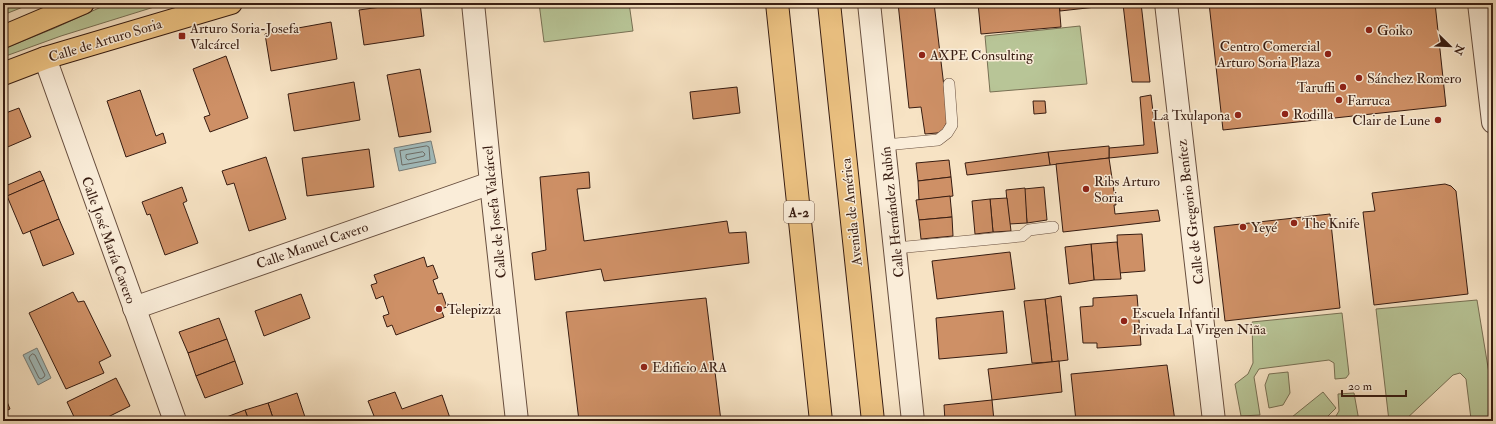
<svg xmlns="http://www.w3.org/2000/svg" width="1496" height="424" font-family="'IM FELL Double Pica',serif">
<rect width="100%" height="100%" fill="#f7e3c4"/>
<filter id="stains"><feTurbulence type="fractalNoise" baseFrequency=".005" numOctaves="4"/><feColorMatrix values="0 0 0 0 .2 0 0 0 0 .09 0 0 0 0 .02 0 0 0 .5 -.17"/></filter>
<radialGradient id="worn" r=".72"><stop offset=".6" stop-color="#630" stop-opacity="0"/><stop offset="1" stop-color="#630" stop-opacity=".3"/></radialGradient>
<!-- green -->
<g fill="#b8c597" stroke="#787054">
<polygon points="3,3 33,3 3,15"/>
<polygon points="110,3 167,3 61,36 3,57 3,49 55,28"/>
<polygon points="539,3 629,3 633,31 544,42"/>
<polygon points="1080,26 1087,84 990,92 985,36"/>
<polygon points="1477,300 1493,398 1493,417 1471,419 1466,379 1460,373 1453,375 1404,421 1389,421 1376,309"/>
<polygon points="1342,313 1349,374 1346,378 1335,379 1334,363 1329,360 1259,369 1254,377 1260,415 1241,416 1235,384 1248,374 1253,363 1252,322"/>
<polygon points="1288,372 1290,393 1283,405 1269,408 1265,385 1269,374"/>
<polygon points="1323,392 1336,408 1323,421 1296,421 1292,417"/>
<polygon points="1354,393 1359,421 1333,421 1339,411 1338,394"/>
</g>
<!-- water -->
<g fill="#a1bcbd" stroke="#777c78">
<polygon points="431,141 436,163 399,171 394,148"/>
<polygon points="37,348 51,378 38,385 23,355"/>
</g>
<g fill="none" stroke-linecap="round" stroke-linejoin="round">
<!-- shore -->
<g stroke="#6c6c67" stroke-width="1">
<polygon points="427,146 429,147 430,160 402,165 400,151"/>
<polygon points="423,152 425,154 424,156 408,160 406,158 406,155"/>
<polygon points="33,354 35,355 45,375 44,377 41,379 39,378 29,358 30,356"/>
</g>
</g>
<!-- building -->
<g fill="#ce9066" stroke="#371c11">
<polygon points="410,3 420,3 424,36 364,45 359,10"/>
<polygon points="898,3 934,3 948,120 942,132 937,133 925,134 921,107 909,108"/>
<polygon points="978,3 1059,3 1061,27 981,34"/>
<polygon points="1059,3 1113,3 1114,5 1060,11"/>
<polygon points="1141,3 1150,82 1132,82 1123,4"/>
<polygon points="1209,3 1435,3 1446,106 1223,130"/>
<polygon points="331,22 337,59 271,71 265,34"/>
<polygon points="226,56 248,118 210,132 204,117 210,115 193,69"/>
<polygon points="420,69 431,132 399,137 387,75"/>
<polygon points="354,82 360,120 294,131 288,94"/>
<polygon points="737,87 740,113 693,119 690,92"/>
<polygon points="140,90 156,136 163,133 166,143 126,157 107,101"/>
<polygon points="1151,95 1158,153 1109,158 1109,148 1144,145 1140,97"/>
<polygon points="1033,101 1045,101 1046,113 1034,114"/>
<polygon points="19,108 31,137 3,149 3,114"/>
<polygon points="1109,146 1109,158 1050,165 1048,152"/>
<polygon points="369,149 374,187 307,196 302,158"/>
<polygon points="1048,152 1050,165 967,175 965,163"/>
<polygon points="266,157 286,219 249,231 234,183 227,185 222,171"/>
<polygon points="1109,158 1116,205 1114,205 1115,214 1158,210 1160,221 1063,232 1056,164"/>
<polygon points="949,160 951,177 918,181 916,163"/>
<polygon points="40,171 44,180 3,198 3,187"/>
<polygon points="589,172 590,188 577,189 584,241 727,221 729,233 746,232 749,263 604,281 601,269 535,280 532,253 546,250 540,177"/>
<polygon points="951,177 953,196 919,200 918,181"/>
<polygon points="44,180 59,219 23,234 7,196"/>
<polygon points="1445,184 1451,186 1456,191 1468,294 1374,305 1363,212 1375,211 1372,193"/>
<polygon points="182,187 187,201 183,203 198,243 165,255 150,214 147,215 142,202"/>
<polygon points="1044,187 1047,220 1027,223 1024,189"/>
<polygon points="1025,188 1027,223 1009,224 1006,190"/>
<polygon points="950,196 952,217 919,220 916,200"/>
<polygon points="1007,198 1011,231 993,232 990,199"/>
<polygon points="990,199 993,232 975,234 972,201"/>
<polygon points="1330,214 1340,308 1225,321 1214,227"/>
<polygon points="952,217 953,236 921,239 919,220"/>
<polygon points="59,219 74,254 43,266 30,231"/>
<polygon points="1142,234 1145,271 1119,273 1117,235"/>
<polygon points="1117,242 1121,279 1094,280 1091,244"/>
<polygon points="1091,244 1094,280 1069,284 1065,247"/>
<polygon points="1010,252 1015,289 937,299 932,261"/>
<polygon points="424,257 427,267 433,265 438,278 433,280 438,294 442,293 447,307 441,309 444,317 396,335 392,325 387,327 383,316 389,314 383,296 376,299 371,285 377,283 374,275"/>
<polygon points="73,292 78,302 84,301 111,356 99,362 104,373 66,389 29,313"/>
<polygon points="301,294 310,318 264,336 255,311"/>
<polygon points="1137,295 1141,345 1097,348 1097,343 1083,343 1080,307 1093,306 1093,298"/>
<polygon points="1061,296 1068,360 1052,362 1045,299"/>
<polygon points="706,298 721,421 579,421 566,312"/>
<polygon points="1045,299 1052,362 1032,363 1024,301"/>
<polygon points="1003,311 1007,353 939,359 936,318"/>
<polygon points="219,318 227,339 188,353 179,332"/>
<polygon points="227,339 235,361 196,376 188,353"/>
<polygon points="235,361 243,384 205,398 196,376"/>
<polygon points="1059,361 1062,392 992,400 988,369"/>
<polygon points="1167,365 1175,421 1076,421 1071,374"/>
<polygon points="116,378 130,406 100,421 76,421 67,402"/>
<polygon points="3,392 10,409 3,412"/>
<polygon points="395,392 402,409 442,395 451,421 376,421 368,401"/>
<polygon points="297,393 306,420 302,421 274,421 268,403"/>
<polygon points="992,400 994,421 945,421 944,405"/>
<polygon points="268,403 274,421 249,421 245,410"/>
<polygon points="245,410 249,421 216,421"/>
</g>
<g fill="none" stroke-linecap="round" stroke-linejoin="round">
<defs>
<g id="service">
<polyline points="885,145 938,140 947,133 952,125 949,84"/>
<polyline points="896,248 1022,236 1029,230 1053,227"/>
</g>
<g id="minor">
<polyline points="473,3 491,183 517,421"/>
<polyline points="869,3 913,421"/>
<polyline points="1166,3 1214,421"/>
<polyline points="1479,3 1493,122"/>
<polyline points="45,58 175,421"/>
<polyline points="134,308 491,183"/>
</g>
<g id="primary">
<polyline points="3,37 83,3"/>
<polyline points="3,74 45,58 231,3"/>
</g>
<g id="motorway">
<polyline points="777,3 821,421"/>
<polyline points="829,3 873,421"/>
</g>
</defs>
<!-- service casing -->
<use href="#service" stroke="#674e3e" stroke-width="12"/>
<!-- minor casing -->
<use href="#minor" stroke="#674e3e" stroke-width="24"/>
<!-- primary casing -->
<use href="#primary" stroke="#371c11" stroke-width="24"/>
<!-- motorway casing -->
<use href="#motorway" stroke="#371c11" stroke-width="24"/>
<!-- service -->
<use href="#service" stroke="#faedd9" stroke-width="11"/>
<!-- minor -->
<use href="#minor" stroke="#faedd9" stroke-width="22"/>
<!-- primary -->
<use href="#primary" stroke="#ecc282" stroke-width="22"/>
<!-- motorway -->
<use href="#motorway" stroke="#ecc282" stroke-width="22"/>
</g>
<!-- markers -->
<g fill="#8f2418" stroke="#faedd9" stroke-width="1.5">
<circle cx="1369" cy="30" r="4"/>
<rect x="178" y="32" width="8" height="8" rx="2"/>
<circle cx="1328" cy="54" r="4"/>
<circle cx="922" cy="55" r="4"/>
<circle cx="1359" cy="78" r="4"/>
<circle cx="1343" cy="87" r="4"/>
<circle cx="1339" cy="100" r="4"/>
<circle cx="1285" cy="114" r="4"/>
<circle cx="1238" cy="115" r="4"/>
<circle cx="1438" cy="120" r="4"/>
<circle cx="1086" cy="189" r="4"/>
<circle cx="1294" cy="223" r="4"/>
<circle cx="1243" cy="227" r="4"/>
<circle cx="439" cy="309" r="4"/>
<circle cx="1124" cy="321" r="4"/>
<circle cx="644" cy="367" r="4"/>
</g>
<g text-anchor="middle" stroke-width="3" stroke-linejoin="round" paint-order="stroke">
<!-- shield labels -->
<rect fill="#faedd9" stroke="#725b4d" stroke-width="1" x="784" y="201" width="30" height="22" rx="3"/>
<g font-size="13" font-weight="bold" fill="#371c11">
<text x="799" y="217">A-2</text>
</g>
<!-- poi labels -->
<g font-size="14" fill="#371c11" stroke="#faedd9" text-anchor="start">
<text x="190" y="33">Arturo Soria-Josefa<tspan x="190" dy="16">Valcárcel</tspan></text>
<text x="1377" y="35">Goiko</text>
<text x="1320" y="51" text-anchor="end">Centro Comercial<tspan x="1320" dy="16">Arturo Soria Plaza</tspan></text>
<text x="930" y="60">AXPE Consulting</text>
<text x="1367" y="83">Sánchez Romero</text>
<text x="1335" y="92" text-anchor="end">Taruffi</text>
<text x="1347" y="105">Farruca</text>
<text x="1293" y="119">Rodilla</text>
<text x="1230" y="120" text-anchor="end">La Txulapona</text>
<text x="1430" y="125" text-anchor="end">Clair de Lune</text>
<text x="1094" y="186">Ribs Arturo<tspan x="1094" dy="16">Soria</tspan></text>
<text x="1302" y="228">The Knife</text>
<text x="1251" y="232">Yeyé</text>
<text x="447" y="314">Telepizza</text>
<text x="1132" y="318">Escuela Infantil<tspan x="1132" dy="16">Privada La Virgen Niña</tspan></text>
<text x="652" y="372">Edificio ARA</text>
</g>
<!-- street labels -->
<g font-size="14" fill="#371c11" stroke="#faedd9">
<text transform="translate(105 40) rotate(-17)" y="5">Calle de Arturo Soria</text>
<text transform="translate(494 212) rotate(-96)" y="5">Calle de Josefa Valcárcel</text>
<text transform="translate(851 212) rotate(-96)" y="5">Avenida de América</text>
<text transform="translate(892 212) rotate(-96)" y="5">Calle Hernández Rubín</text>
<text transform="translate(1190 212) rotate(-97)" y="5">Calle de Gregorio Benítez</text>
<text transform="translate(109 240) rotate(70)" y="5">Calle José María Cavero</text>
<text transform="translate(312 245) rotate(-19)" y="5">Calle Manuel Cavero</text>
</g>
</g>
<!-- margin -->
<rect width="1496" height="424" fill="none" stroke="#f7e3c4" stroke-width="16"/>
<rect x="4" y="4" width="1488" height="416" fill="none" stroke="#371c11" stroke-width="2"/>
<rect x="8" y="8" width="1480" height="408" fill="none" stroke="#371c11"/>
<!-- north arrow -->
<g transform="translate(1450 46) rotate(113)" stroke="#faedd9" stroke-width="3" paint-order="stroke">
<path d="M0-3L7 15L0 10L-7 15Z" fill="#371c11"/>
<text y="-6" font-size="11" font-weight="bold" text-anchor="middle" fill="#371c11">N</text>
</g>
<!-- scale -->
<path d="M1342 390v6h64v-6" fill="none" stroke="#371c11" stroke-width="2"/>
<text x="1348" y="390" font-size="12" fill="#371c11" stroke="#faedd9" stroke-width="3" paint-order="stroke">20 m</text>
<rect width="100%" height="100%" filter="url(#stains)"/>
<rect width="100%" height="100%" fill="url(#worn)"/>
</svg>
